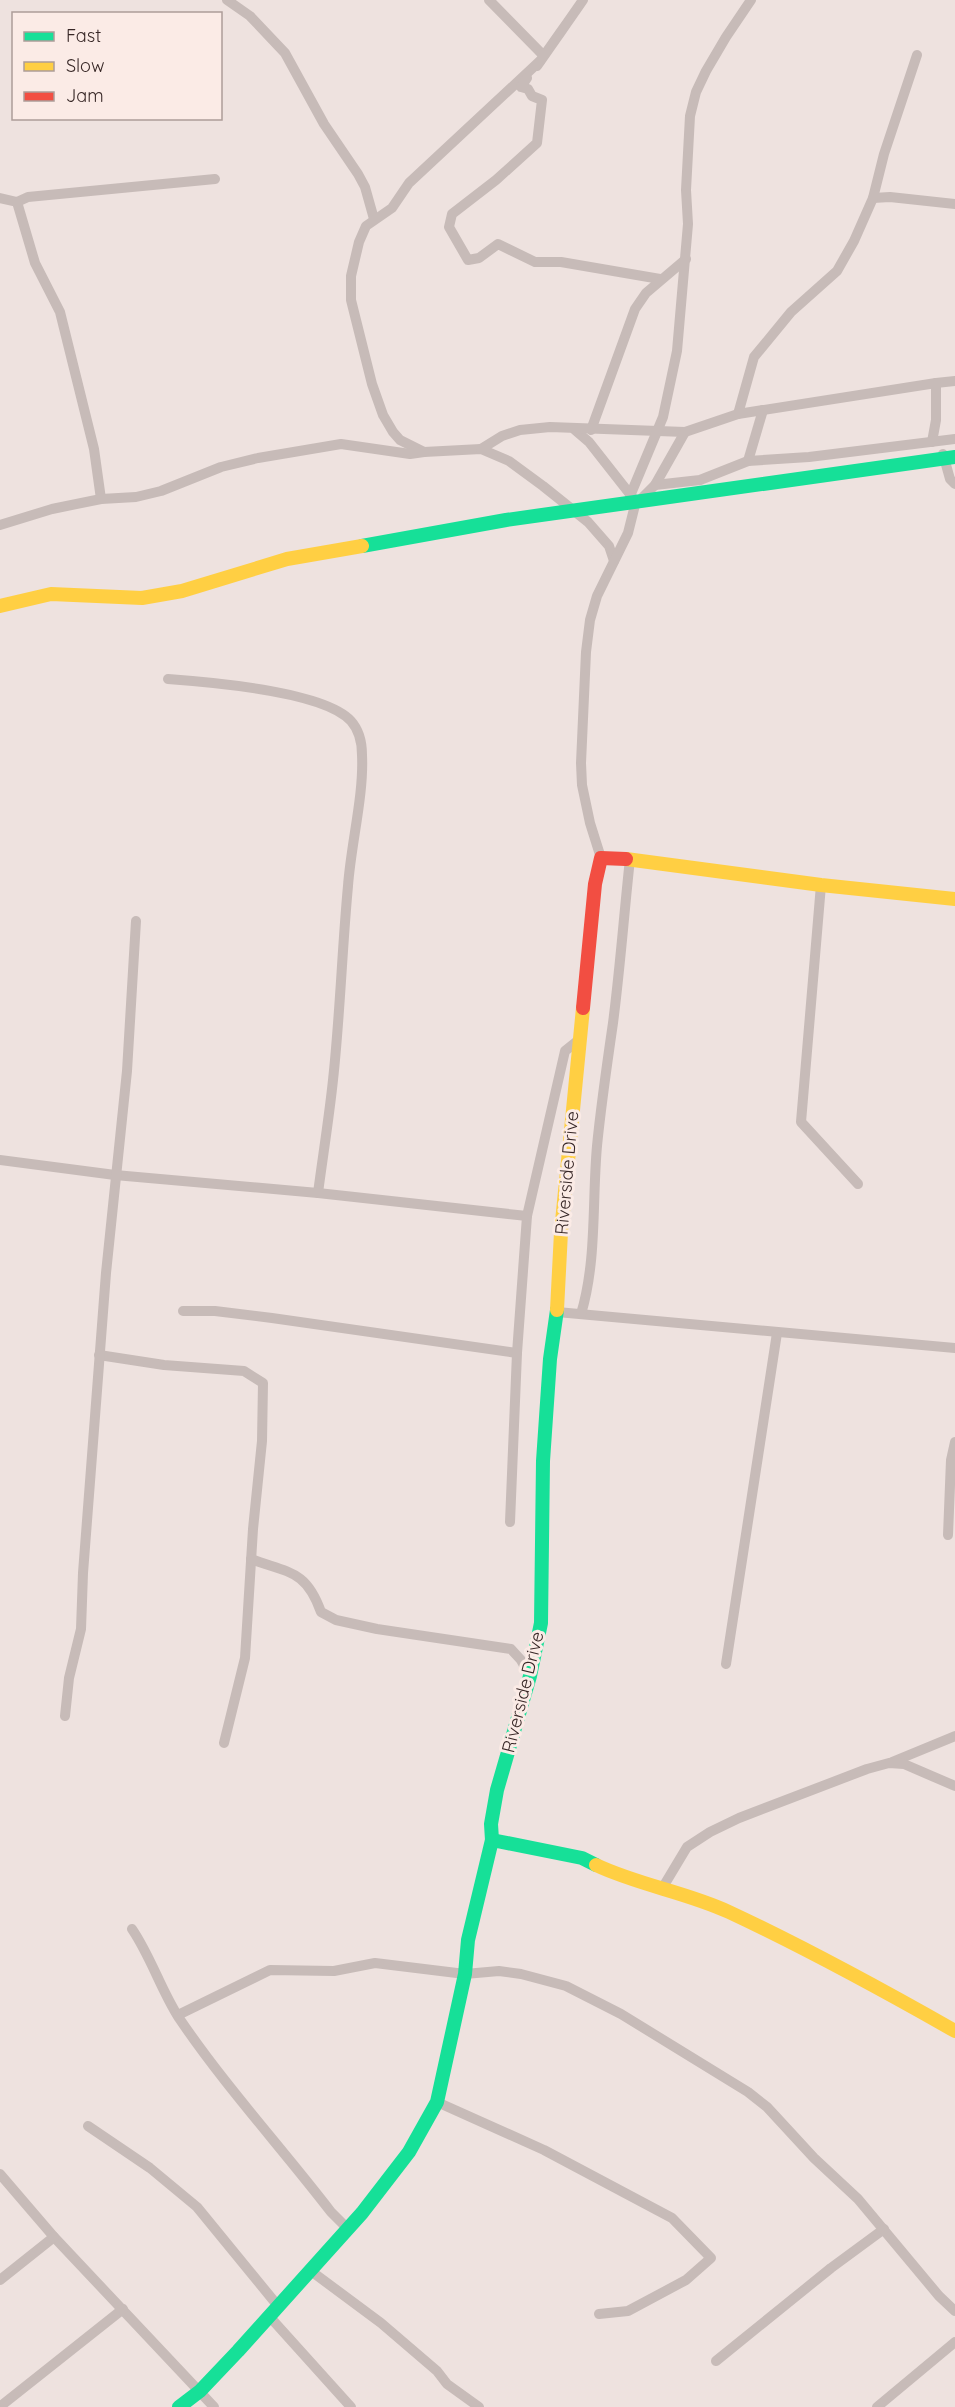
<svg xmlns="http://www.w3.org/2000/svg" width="955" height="2407" font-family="Quicksand,sans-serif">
<rect width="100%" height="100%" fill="#eee2df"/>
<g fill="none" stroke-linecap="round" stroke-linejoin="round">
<!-- street -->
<g stroke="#c7bbb8" stroke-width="10">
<polyline points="227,0 250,16 285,53 324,124 358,174 365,187 374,219"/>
<polyline points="489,0 542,54"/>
<polyline points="540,61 409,183 392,208 366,226 359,242 351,276 351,300 372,384 383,415 393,432 400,440 424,452 481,449 509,461 543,486 588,522 609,546 614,561"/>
<path d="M537 66C552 44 568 22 583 0"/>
<polyline points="527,78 521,87 528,89 532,96 542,100 537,143 496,180 452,214 449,227 468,260 479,258 498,244 535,262 561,262 660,279"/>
<polyline points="0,198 17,202 28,197 215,179"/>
<polyline points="873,198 890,197 955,204"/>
<polyline points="17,202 35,263 60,312 94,449 101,499"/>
<polyline points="936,383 955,381"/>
<polyline points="738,414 754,357 791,312 837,271 854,241 873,198 884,154 917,55"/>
<polyline points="575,430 589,442 633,498"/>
<polyline points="591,430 635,309 646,293 686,259"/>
<polyline points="481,449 502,436 520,430 550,427 685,432 738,414 936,383 936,420 932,442"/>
<polyline points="943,454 950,479 955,484"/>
<polyline points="748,461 763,410"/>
<polyline points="655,485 700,480 748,461 809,457 955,439"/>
<polyline points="630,496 663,417 677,351 688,224 686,190 690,116 696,92 706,71 726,37 751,0"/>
<polyline points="0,525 52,509 101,499 136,497 161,491 221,467 258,458 341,444 410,454 424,452"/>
<path d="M168 679C209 682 324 691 351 721 359 730 362 743 362 755 364 795 351 844 348 886 342 950 340 1016 333 1080 329 1118 323 1155 318 1193"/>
<polyline points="601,858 590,823 582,785 581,763 586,652 590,620 597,596 628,533 635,505 655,485 685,432"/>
<polyline points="821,885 801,1122 858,1184"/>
<polyline points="0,1160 115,1175 318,1193 527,1216"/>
<polyline points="183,1311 215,1311 272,1318 517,1353"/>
<polyline points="557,1312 955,1348"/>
<path d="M581 1314C597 1261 592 1201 597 1146 601 1105 607 1064 613 1023 620 969 624 914 630 859"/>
<polyline points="99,1355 164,1365 244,1371 263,1383 262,1441 253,1529 245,1658 224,1743"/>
<polyline points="510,1522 517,1353 527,1216 565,1051 580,1039"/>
<polyline points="948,1535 951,1460 955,1442"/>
<path d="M251 1559C289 1573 306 1570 321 1612L336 1620 377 1629 511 1649 521 1660 530 1676"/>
<polyline points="726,1664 777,1333"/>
<polyline points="65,1716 69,1678 81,1629 83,1573 106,1273 127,1071 136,921"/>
<polyline points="892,1762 955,1736"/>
<polyline points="663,1887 687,1847 710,1832 739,1818 867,1769 889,1763 904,1764 955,1786"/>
<path d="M132 1929C151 1957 161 1990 179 2018 225 2086 281 2147 331 2212L348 2229"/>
<polyline points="178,2015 270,1970 334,1971 375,1963 465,1974 499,1971 521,1974 566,1986 621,2014 748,2092 767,2107 814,2158 858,2199 939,2296 955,2311"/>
<polyline points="437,2102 544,2150 672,2218 711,2258 686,2280 628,2311 599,2314"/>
<polyline points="88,2126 150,2168 197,2207 278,2306"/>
<polyline points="0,2174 54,2237 214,2407"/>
<polyline points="311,2271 381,2323 437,2371 447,2384 479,2407"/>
<polyline points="0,2280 54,2237"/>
<polyline points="269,2316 351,2407"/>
<polyline points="716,2361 831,2268 884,2229"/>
<polyline points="2,2405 123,2309"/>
<polyline points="877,2407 955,2342"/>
</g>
<!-- fast -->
<g stroke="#16e098" stroke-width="14">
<polyline points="362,546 506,520 955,457"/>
<polyline points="492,1840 491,1824 497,1790 530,1676 541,1623 543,1461 550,1359 557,1310"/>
<polyline points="179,2407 200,2391 238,2351 362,2213 409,2152 437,2102 465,1974 468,1940 492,1840 582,1858 596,1865"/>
</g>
<!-- slow -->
<g stroke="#ffcf43" stroke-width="14">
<polyline points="0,606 51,594 142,598 182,591 287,559 362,546"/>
<polyline points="626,859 821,885 955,899"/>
<polyline points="557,1310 561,1232 583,1008"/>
<path d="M596 1865C638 1885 686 1892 729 1912 806 1948 881 1989 955 2031"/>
</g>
<!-- jam -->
<polyline stroke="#f24e42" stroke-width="14" points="583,1008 595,884 601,858 626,859"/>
</g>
<g text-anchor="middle" stroke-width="6" stroke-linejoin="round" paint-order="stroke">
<!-- street labels -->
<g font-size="18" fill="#372726" stroke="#fbebe6">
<text transform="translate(567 1173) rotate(-85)" y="6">Riverside Drive</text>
<text transform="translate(523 1692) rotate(-76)" y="6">Riverside Drive</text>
</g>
</g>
<!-- legend -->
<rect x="12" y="12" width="210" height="108" fill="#fbebe6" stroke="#ad9d99" stroke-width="1.5"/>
<rect x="24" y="32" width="30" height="9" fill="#16e098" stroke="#ad9d99" stroke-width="1.5"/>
<text x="66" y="42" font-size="18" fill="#372726">Fast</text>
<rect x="24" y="62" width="30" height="9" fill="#ffcf43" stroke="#ad9d99" stroke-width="1.5"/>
<text x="66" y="72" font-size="18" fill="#372726">Slow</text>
<rect x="24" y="92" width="30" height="9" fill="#f24e42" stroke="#ad9d99" stroke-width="1.5"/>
<text x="66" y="102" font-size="18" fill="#372726">Jam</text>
</svg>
